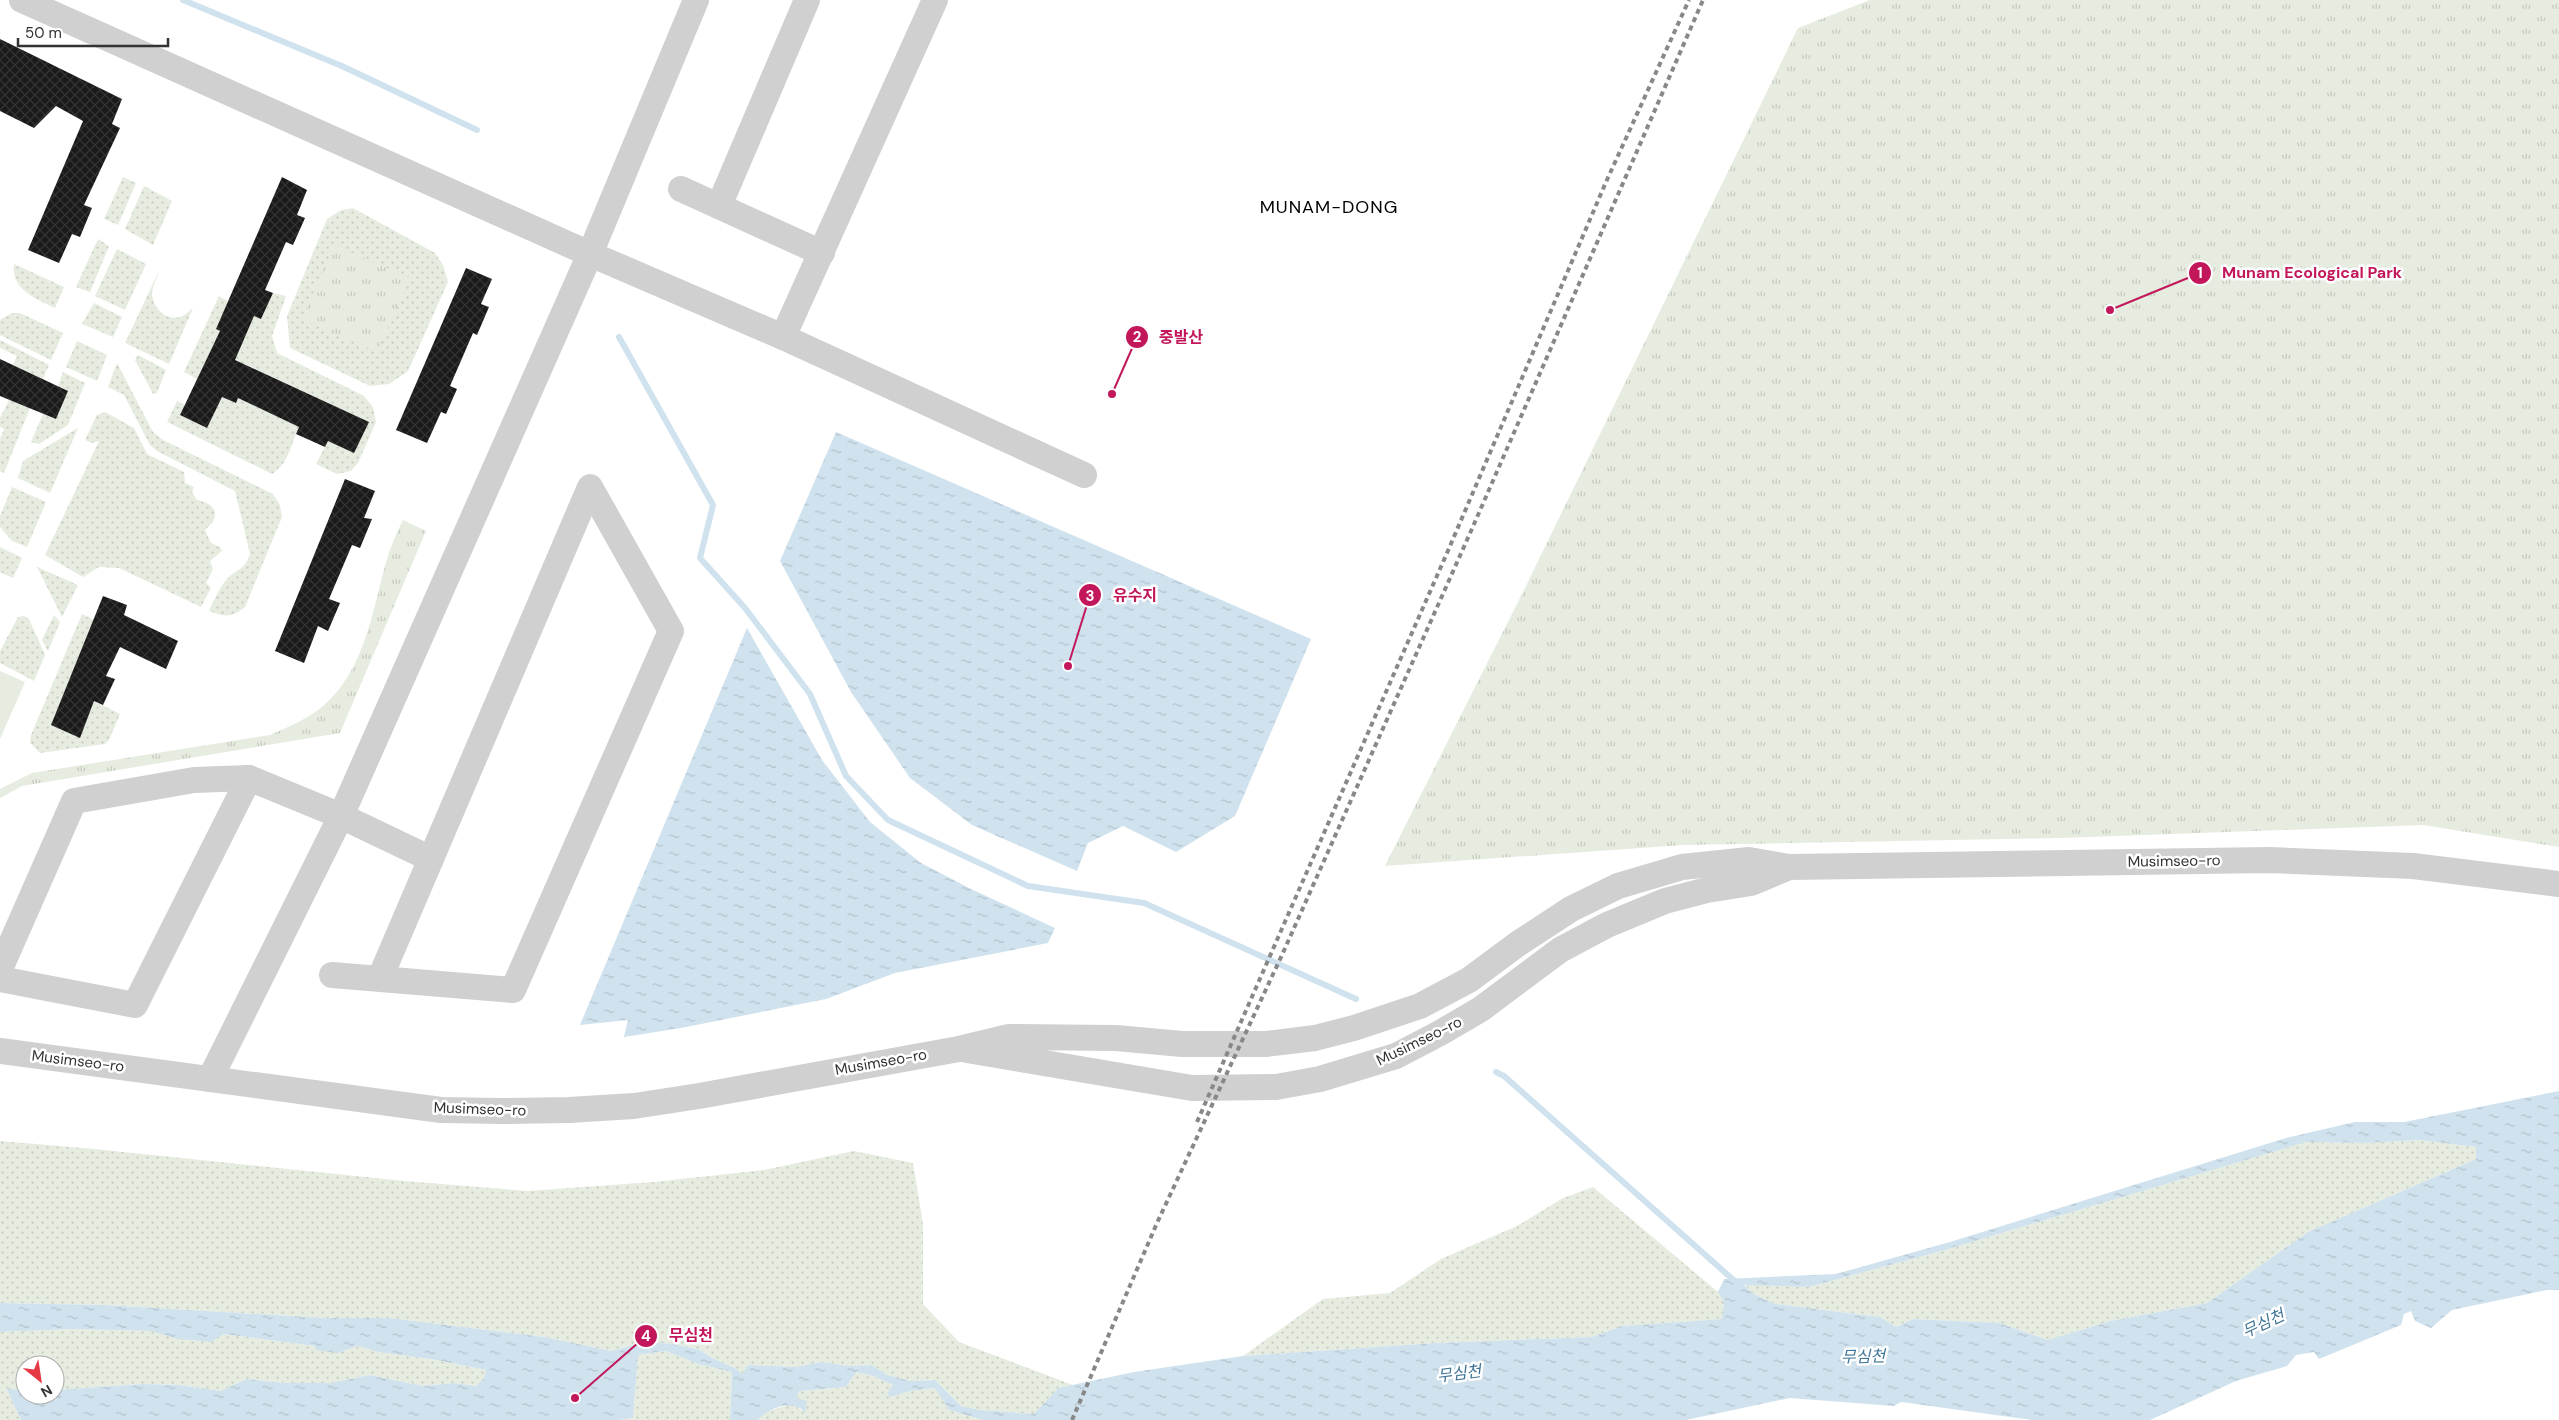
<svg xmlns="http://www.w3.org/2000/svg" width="2559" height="1420" font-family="'DM Sans','Noto Sans KR',sans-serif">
<defs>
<pattern id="grass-dots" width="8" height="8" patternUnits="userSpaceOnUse" patternTransform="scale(1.25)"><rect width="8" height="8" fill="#e6ecdf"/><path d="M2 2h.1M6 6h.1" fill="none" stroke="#c6cbc0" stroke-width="1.8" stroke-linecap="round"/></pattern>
<pattern id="park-tufts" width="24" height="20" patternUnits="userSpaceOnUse" patternTransform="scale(1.25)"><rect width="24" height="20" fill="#e6ecdf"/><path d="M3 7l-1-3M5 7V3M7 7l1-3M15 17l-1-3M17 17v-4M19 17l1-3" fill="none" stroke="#c6cbc0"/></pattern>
<pattern id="water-ripples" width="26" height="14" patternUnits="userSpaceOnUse" patternTransform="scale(1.25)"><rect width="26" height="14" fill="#cfe2ee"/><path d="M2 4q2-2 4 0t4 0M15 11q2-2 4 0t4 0" fill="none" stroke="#b2c2cd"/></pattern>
<pattern id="building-cross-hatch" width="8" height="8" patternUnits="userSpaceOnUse" patternTransform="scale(1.25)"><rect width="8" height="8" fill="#1a1a1a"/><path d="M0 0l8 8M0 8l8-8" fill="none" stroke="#333"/></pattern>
</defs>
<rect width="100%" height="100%" fill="#fff"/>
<!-- grass -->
<g fill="url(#grass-dots)">
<polygon points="123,177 136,183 118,225 104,219"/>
<polygon points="144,186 172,201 153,245 125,229"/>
<polygon points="353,208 435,253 443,265 448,282 408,371 389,384 370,386 290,348 287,316 327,219 341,210"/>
<polygon points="98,239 109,246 90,292 76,287"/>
<polygon points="117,249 146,264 125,310 95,296"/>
<path d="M14 264 64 287 55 308C35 298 11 290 14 264Z"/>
<path d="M159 271C157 278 152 287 152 294 153 308 166 321 180 317 185 316 189 311 193 308L169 364 125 343Z"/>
<polygon points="273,293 286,296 272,336 277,353 364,396 373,407 376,422 358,463 351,471 337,474 316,464 328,441 368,422 245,364 242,371 232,366 233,349 215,341 197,379 184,372 219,296 228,301 216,329 242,342 254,316 261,319"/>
<polygon points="94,303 122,317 113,337 82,324"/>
<polygon points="12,313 20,313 63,333 51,360 0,335 0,320"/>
<polygon points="0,340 49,365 43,379 13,365 17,356 0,348"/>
<polygon points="77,341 107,355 97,381 66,367"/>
<polygon points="138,355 166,370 157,393 153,394 135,360"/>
<path d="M117 363 153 432 163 440 273 494 280 505 282 517 245 607C232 618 224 617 209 611 214 601 219 588 227 579 237 568 244 572 250 554L235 491 157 451 150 445 124 395 108 387Z"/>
<polygon points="63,372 85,383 68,425 39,444 31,442 43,414 56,419 68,391 58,386"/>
<polygon points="13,392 30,408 4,473 0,471 0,439 4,429 0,427 0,418"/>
<path d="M222 397 235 403 238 398 299 427C290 445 290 462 272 474L167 422 177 401 185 405 180 415 207 428Z"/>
<path d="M105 412 134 428 147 454 184 472 185 483 194 487 192 492 197 500C218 504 221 517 205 530L211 543 220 547 222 551 210 561 213 569 206 583 211 588 201 607 119 568 99 567 83 577 45 555 99 441 92 443 85 440 97 415Z"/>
<polygon points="78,428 50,493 18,478 23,461"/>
<polygon points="12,487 46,502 27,547 12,541 0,527 0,516"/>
<polygon points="0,547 22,558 13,578 0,572"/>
<polygon points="37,567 78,585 62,617"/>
<polygon points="82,614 94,620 51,725 80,737 94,701 120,714 109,740 105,744 40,753 30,743 31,735"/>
<polygon points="54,615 60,622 48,651 42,640"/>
<polygon points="24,616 29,619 45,655 34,681 0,663 0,651 18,617"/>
<polygon points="2419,1140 2476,1147 2476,1159 2308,1232 2207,1303 2110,1321 2048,1340 1999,1323 1913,1319 1896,1327 1880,1317 1775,1304 1754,1294 1744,1284 1809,1287 1945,1250 2306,1142 2367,1143"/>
<polygon points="0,1141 94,1149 404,1181 527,1191 654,1182 764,1170 854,1151 913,1163 923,1224 923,1304 959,1342 1073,1385 1058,1388 1034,1414 980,1410 961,1406 935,1380 910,1381 887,1375 872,1365 849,1366 822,1362 794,1367 748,1365 743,1375 735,1368 714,1359 700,1350 674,1344 645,1342 611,1351 545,1337 389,1318 325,1318 106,1305 0,1303"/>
<polygon points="1593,1187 1718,1292 1724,1302 1723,1319 1622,1326 1592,1337 1435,1343 1243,1356 1323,1299 1390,1293 1441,1259 1517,1226 1563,1198"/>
<path d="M73 1329C98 1330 124 1330 150 1331 178 1332 194 1351 224 1334L315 1346 338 1353 358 1346 378 1352 431 1359 486 1370 484 1378 476 1386 454 1383 423 1386 369 1375 330 1383H285L246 1379 221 1391 179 1385 143 1384 55 1390V1365H25V1391L6 1388 21 1420H0V1332Z"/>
<polygon points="666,1351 698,1364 732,1372 730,1420 619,1420 633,1418 638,1355"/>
<polygon points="855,1372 873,1376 893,1385 890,1397 911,1391 936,1388 949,1410 983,1420 758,1420 764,1412 793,1404 804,1412 797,1398 799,1391 846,1387"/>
</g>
<!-- park -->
<g fill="url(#park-tufts)">
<polygon points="1870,0 2559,0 2559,847 2423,825 2061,838 1683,845 1385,866 1523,592 1798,28"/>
<polygon points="334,245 410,278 377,352 302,319"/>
<path d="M403 520 426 531 340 733 22 786 0 798V789L32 773 270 735C288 727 308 719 323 706 366 669 372 610 387 559 391 545 397 532 403 520Z"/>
</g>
<!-- garden -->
<polygon fill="#e6ecdf" points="0,671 25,682 0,739"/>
<!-- water -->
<g fill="url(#water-ripples)" fill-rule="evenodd">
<polygon points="836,432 1311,639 1235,816 1176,852 1123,826 1088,843 1077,871 972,825 910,778 851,692 780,561"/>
<polygon points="747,628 822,760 870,822 921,863 973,890 1055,928 1048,943 895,973 826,999 681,1028 624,1037 628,1020 580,1025"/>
<path d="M2559 1091V1290H2547L2452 1310 2431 1328 2415 1321 2411 1311 2404 1314 2401 1325 2319 1359 2314 1352 2296 1355 2287 1366 2236 1381 2150 1420H2032L1901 1402 1894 1406 1790 1398 1686 1420H983L949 1410 935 1388 911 1391 890 1397 887 1393 893 1385 873 1376 856 1372 846 1387 799 1391 797 1398 807 1401 805 1413C795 1398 767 1408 758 1420H730L732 1372 698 1364 666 1351 638 1355 633 1418 619 1420H21L6 1388 25 1391V1395H55V1390L143 1384 179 1385 221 1391 246 1379 285 1383H330L369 1375 423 1386 454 1383 476 1386 484 1378 486 1370 431 1359 378 1352 358 1346 338 1353 316 1350 315 1346 224 1334 211 1342 178 1339 152 1331 73 1329 0 1332V1303L106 1305 325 1318H389L545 1337 611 1351 645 1342 674 1344 700 1350 714 1359 735 1368 742 1374 748 1365 794 1367 822 1362 849 1366 872 1365 887 1375 910 1381 935 1380 961 1406 980 1410 1034 1414 1058 1388 1134 1372 1243 1356 1435 1343 1592 1337 1622 1326 1722 1319 1724 1302 1718 1292 1724 1279 1836 1274 1950 1242 2286 1138 2355 1122H2404ZM2419 1140 2476 1147V1159L2308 1232 2207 1303 2110 1321 2048 1340 1999 1323 1913 1319 1896 1327 1880 1317 1775 1304 1754 1294 1744 1285 1809 1287 1945 1250 2306 1142 2367 1143Z"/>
</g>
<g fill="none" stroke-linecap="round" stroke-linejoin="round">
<!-- stream -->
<g stroke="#cfe2ee" stroke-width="6">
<polyline points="183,0 344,67 477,130"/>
<polyline points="619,337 713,505 700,558 745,608 810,694 846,776 888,820 1028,886 1144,903 1356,999"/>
<polyline points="1496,1072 1504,1076 1738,1284"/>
</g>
</g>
<!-- building -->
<g fill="url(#building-cross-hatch)">
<polygon points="0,39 122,99 112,124 120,128 84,205 92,208 80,237 72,234 59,263 28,250 83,121 56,106 34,128 0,111"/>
<polygon points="282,177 307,190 297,215 305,218 293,245 286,242 265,290 273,293 261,319 254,316 235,360 369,422 354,453 328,441 325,447 296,434 299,427 238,398 236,403 222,397 207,428 180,415 220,331 216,329"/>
<polygon points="466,268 492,279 481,304 489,307 477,335 473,333 450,386 457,389 446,414 441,412 427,443 396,430"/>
<polygon points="0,359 68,391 56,419 0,396"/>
<polygon points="345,479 375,491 364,518 372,519 360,548 352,545 329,599 340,603 328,631 318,626 304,663 275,651"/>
<polygon points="103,596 127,605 124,615 178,641 166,669 120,647 106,676 115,679 103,705 94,701 80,738 51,725"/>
</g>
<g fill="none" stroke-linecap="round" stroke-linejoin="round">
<!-- minor -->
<g stroke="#d0d0d0" stroke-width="26">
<polyline points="22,0 590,254 783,337 935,0"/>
<polyline points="681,189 822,253"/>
<polyline points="719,206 807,0"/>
<polyline points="783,337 1084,475"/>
<polyline points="0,969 74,801 194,780 249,778 341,816 431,859"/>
<polyline points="332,975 513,990 671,631 590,487 380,978"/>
<polyline points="0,979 135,1005 249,778"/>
<polyline points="967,1050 1192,1088 1276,1087 1320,1079 1396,1056 1440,1033 1481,1009 1560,950 1607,925 1665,901 1707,890 1751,883 1789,867"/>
<polyline points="0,1051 441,1110 502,1111 569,1110 634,1106 699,1096 959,1049 1009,1037 1116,1038 1182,1044 1266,1044 1315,1038 1354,1028 1420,1006 1469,980 1519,943 1571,909 1618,886 1682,867 1749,860 1789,867 2269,860 2413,866 2559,884"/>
<polyline points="210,1079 341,816 590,254 696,0"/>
</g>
<!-- rail -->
<g stroke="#888" stroke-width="4" stroke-dasharray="5 4" stroke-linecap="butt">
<polyline points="1197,1122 1447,553 1606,182 1689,0"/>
<polyline points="1072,1420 1157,1223 1282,955 1471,531 1703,0"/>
</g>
</g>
<g text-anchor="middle" stroke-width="5" stroke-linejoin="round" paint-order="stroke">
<!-- street labels -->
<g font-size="15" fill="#333" stroke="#fff">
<text transform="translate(2174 861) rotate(-1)" y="5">Musimseo-ro</text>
<text transform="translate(1419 1041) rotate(-26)" y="5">Musimseo-ro</text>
<text transform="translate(78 1061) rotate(7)" y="5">Musimseo-ro</text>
<text transform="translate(881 1062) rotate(-10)" y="5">Musimseo-ro</text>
<text transform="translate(480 1109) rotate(2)" y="5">Musimseo-ro</text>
</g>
<!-- water labels -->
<g font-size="16" font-style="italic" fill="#3f7597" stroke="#fff">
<text transform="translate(2263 1323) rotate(-25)" y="6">무심천</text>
<text transform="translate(1863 1356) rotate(-1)" y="6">무심천</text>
<text transform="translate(1459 1373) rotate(-7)" y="6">무심천</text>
</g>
<!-- quarter labels -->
<g font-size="18" letter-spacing="1" fill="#000" stroke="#fff">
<text x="1329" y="213">MUNAM-DONG</text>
</g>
</g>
<!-- callouts -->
<path fill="none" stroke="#c2185b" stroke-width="2" d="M2110 310L2200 273M1112 394L1137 337M1068 666L1090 595M575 1398L646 1336"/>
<g fill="#c2185b" stroke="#fff" stroke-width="2">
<circle cx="2110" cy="310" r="5"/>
<circle cx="1112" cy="394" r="5"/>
<circle cx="1068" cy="666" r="5"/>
<circle cx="575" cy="1398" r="5"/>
<circle cx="2200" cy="273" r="12"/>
<circle cx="1137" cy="337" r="12"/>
<circle cx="1090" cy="595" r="12"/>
<circle cx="646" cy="1336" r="12"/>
</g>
<g font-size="15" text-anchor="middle" font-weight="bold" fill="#fff">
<text x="2200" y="278">1</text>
<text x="1137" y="342">2</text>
<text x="1090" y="601">3</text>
<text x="646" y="1341">4</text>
</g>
<g font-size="16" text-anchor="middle" font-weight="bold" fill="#c2185b" stroke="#fff" stroke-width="5" stroke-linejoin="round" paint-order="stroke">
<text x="2312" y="278">Munam Ecological Park</text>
<text x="1181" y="343">중발산</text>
<text x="1135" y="601">유수지</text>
<text x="691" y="1341">무심천</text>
</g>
<!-- north arrow -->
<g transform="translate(40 1380) rotate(150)"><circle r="24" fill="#ffffff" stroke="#adadad"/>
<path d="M0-4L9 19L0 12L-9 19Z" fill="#e63946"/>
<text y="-8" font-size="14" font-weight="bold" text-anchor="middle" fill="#333333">N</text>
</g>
<!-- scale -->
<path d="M18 38v8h150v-8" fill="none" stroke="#333333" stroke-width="2.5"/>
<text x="25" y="38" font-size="15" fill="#333333" stroke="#ffffff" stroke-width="4" paint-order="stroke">50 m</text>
</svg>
